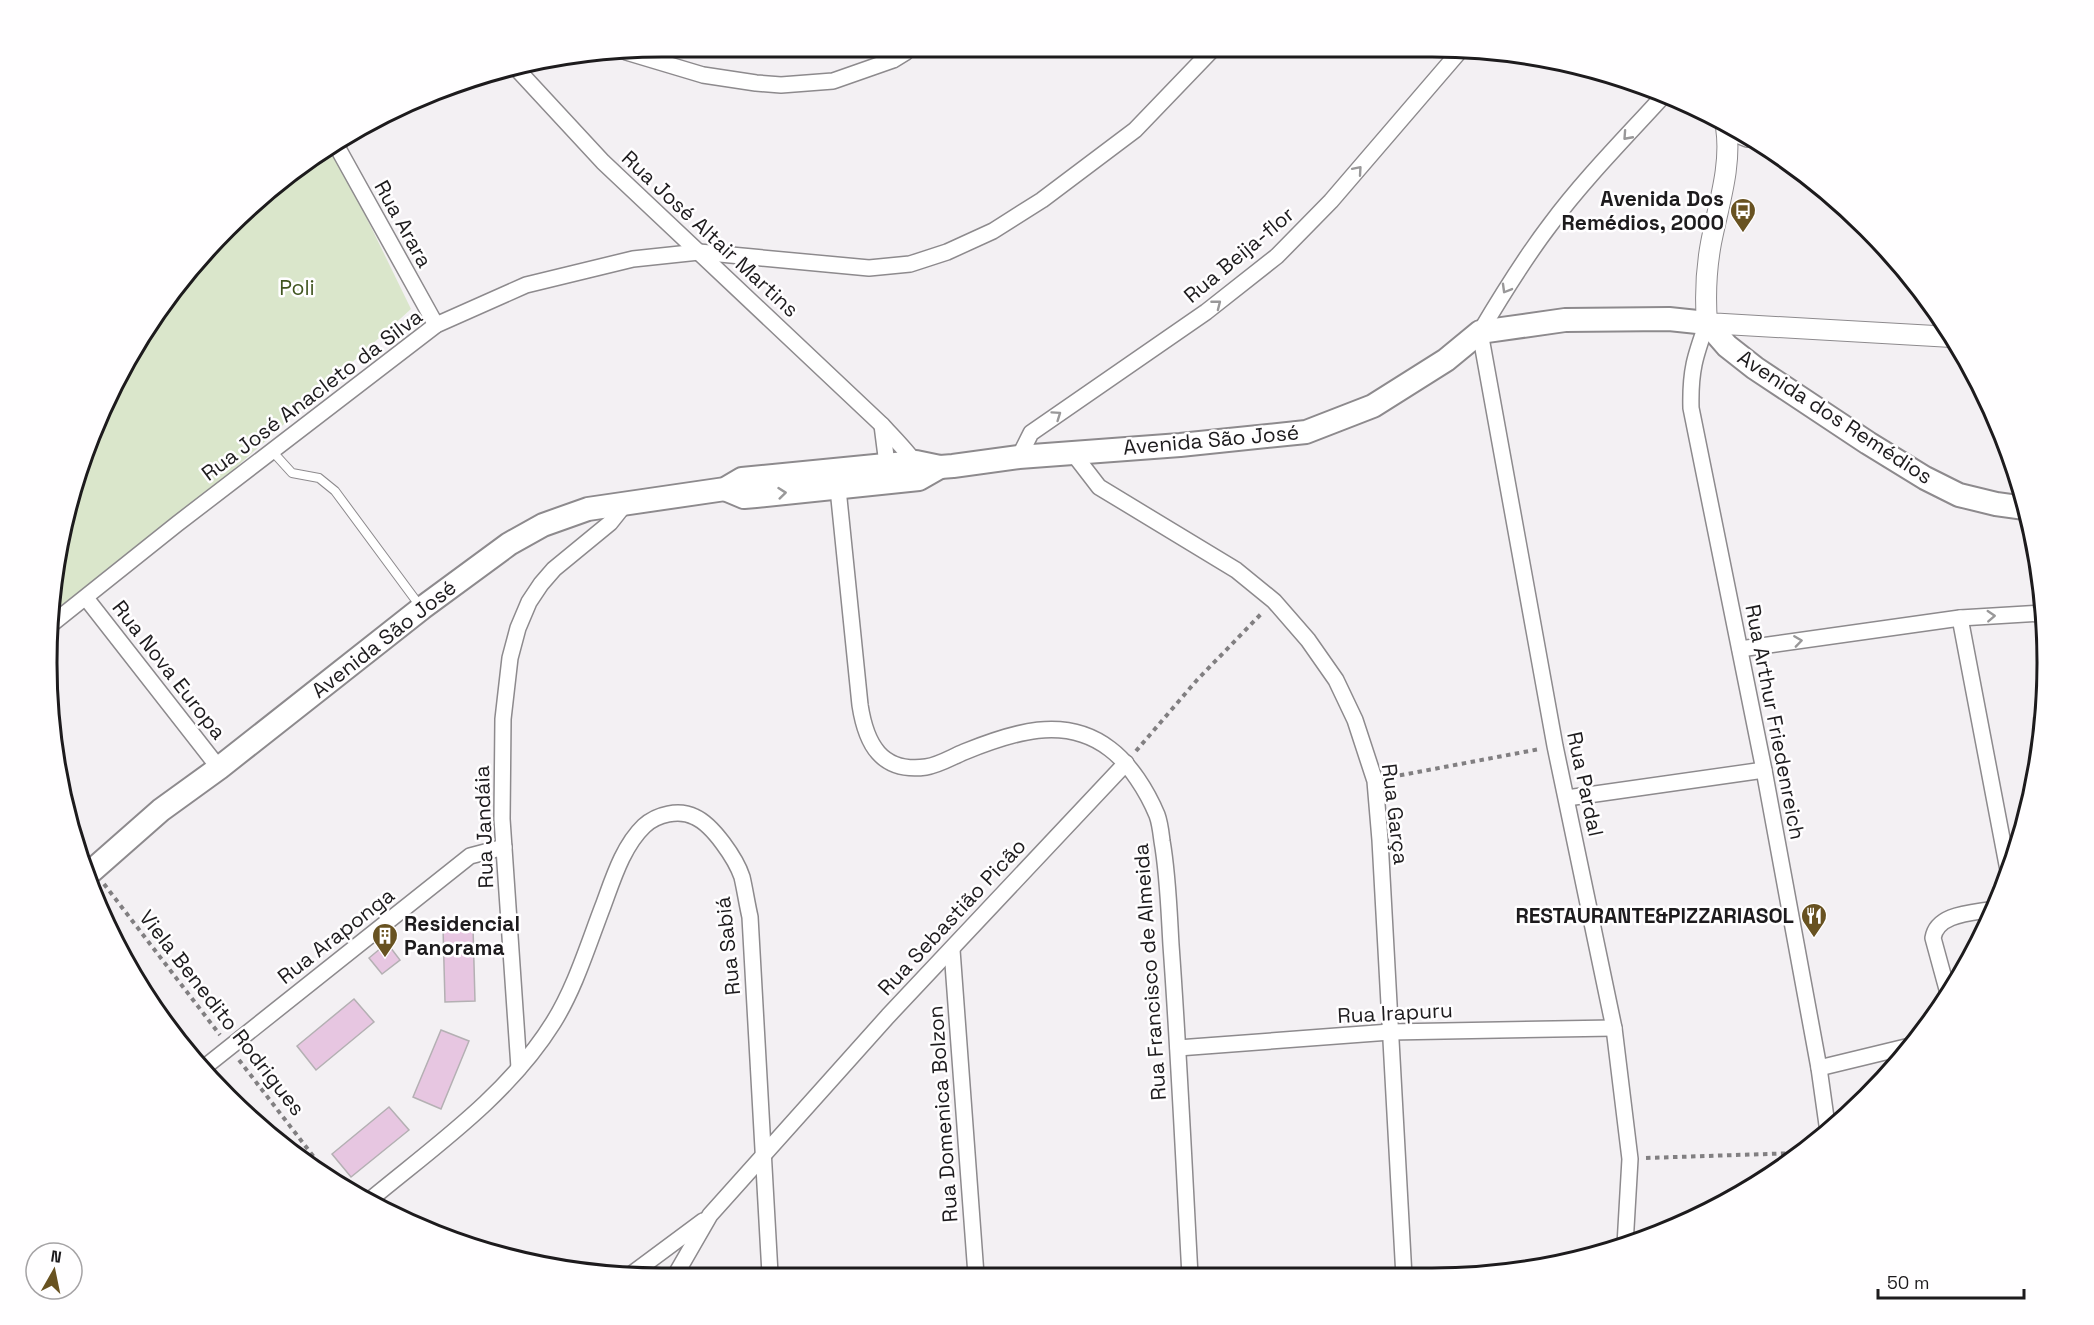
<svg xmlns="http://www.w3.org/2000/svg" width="2094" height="1325" font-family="'Space Grotesk',sans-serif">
<rect width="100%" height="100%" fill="#f3f0f3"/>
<!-- green -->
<polygon fill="#dae6cb" points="331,145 411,309 136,558 50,612 79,464 129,355 174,288 227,227 320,151"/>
<!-- building -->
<g fill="#e7c6e1" stroke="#b4b0b3" stroke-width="1.5">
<polygon points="443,927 473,927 475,1001 445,1002"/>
<polygon points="387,943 400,960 382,974 369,958"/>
<polygon points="354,999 374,1022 316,1070 297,1046"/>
<polygon points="441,1030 469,1041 441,1109 413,1097"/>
<polygon points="389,1107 409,1130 351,1177 332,1154"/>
</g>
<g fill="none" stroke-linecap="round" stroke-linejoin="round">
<defs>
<polyline id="service" points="272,451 292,473 319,478 335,491 420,606"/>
<g id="minor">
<polyline points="626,52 703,75 756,83 781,85 833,81 893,60 906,52"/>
<path d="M515 67 603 162 882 425C889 433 914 458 917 466"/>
<polyline points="1727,131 1747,139"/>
<polyline points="335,143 436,325"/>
<path d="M1707 323C1695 356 1690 371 1691 408L1764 770 1819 1068 1828 1132"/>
<polyline points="882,425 888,472"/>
<polyline points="1072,452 1099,487 1236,570 1274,601 1308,640 1336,680 1355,720 1375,781 1380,840 1404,1277"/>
<polyline points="1019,457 1031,433 1206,312 1277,256 1331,201 1459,52"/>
<path d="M837 479 860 705C866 744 881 773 926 767 939 765 952 757 964 752 1011 733 1065 714 1110 749 1130 764 1147 791 1157 815 1160 823 1161 833 1162 841 1168 875 1169 911 1171 945 1179 1055 1184 1166 1190 1276"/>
<polyline points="86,598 219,768"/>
<polyline points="1960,618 2008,870"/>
<polyline points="48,627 177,524 436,325 526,285 633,259 699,252 869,268 910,264 947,252 993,231 1042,200 1135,130 1210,52"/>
<polyline points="1740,649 1960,618 2043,613"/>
<polyline points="1567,798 1764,770"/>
<polyline points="952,950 976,1275"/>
<path d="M1948 993 1933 938C1937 913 1973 913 1994 909"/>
<polyline points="1178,1048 1390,1032 1614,1028"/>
<polyline points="519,1068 502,819 503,719 510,658 518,628 529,602 541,584 554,569 610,523 626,503"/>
<polyline points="1819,1068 1914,1045"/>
<polyline points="201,1070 470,856 504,847"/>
<path d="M371 1199C435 1146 508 1095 553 1023 575 988 588 945 603 906 613 879 623 846 644 826 657 814 679 809 695 817 713 825 736 859 742 877 745 890 747 904 750 917L770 1274"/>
<path d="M1625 1245 1630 1159 1614 1028 1555 746 1480 332C1502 295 1524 259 1550 225 1585 178 1627 136 1666 93"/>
<polyline points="633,1273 703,1221"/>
<polyline points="676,1274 710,1215 888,1016 1126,763"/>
</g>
<path id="tertiary" d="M1726 127C1732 166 1718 206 1711 243 1706 270 1705 296 1707 323L1952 337"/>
<g id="secondary">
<polyline points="725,489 744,497 756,496 919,479 940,467"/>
<polyline points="86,876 161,810 219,768 422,608 509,544 543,525 588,509 725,489 742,479 916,462 940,467 953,466 1019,457 1180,445 1306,432 1373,406 1446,360 1480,332 1565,320 1669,319 1707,323 1727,346 1755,368 1868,443 1925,478 1959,495 1996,504 2025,508"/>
</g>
</defs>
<!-- service casing -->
<use href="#service" stroke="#8d8a8d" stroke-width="10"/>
<!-- minor casing -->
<use href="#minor" stroke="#8d8a8d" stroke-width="18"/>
<!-- tertiary casing -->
<use href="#tertiary" stroke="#8d8a8d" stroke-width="22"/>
<!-- secondary casing -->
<use href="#secondary" stroke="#8d8a8d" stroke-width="26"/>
<!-- path -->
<g stroke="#817f81" stroke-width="4" stroke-dasharray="4.5 4.5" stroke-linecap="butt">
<polyline points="1136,751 1197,680 1262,613"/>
<polyline points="1391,777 1540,749"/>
<polyline points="104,884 220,1035"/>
<polyline points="239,1060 327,1174"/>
<polyline points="1646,1158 1797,1153"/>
</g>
<!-- service -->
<use href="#service" stroke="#fff" stroke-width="8"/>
<!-- minor -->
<use href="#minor" stroke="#fff" stroke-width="15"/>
<!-- tertiary -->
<use href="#tertiary" stroke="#fff" stroke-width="20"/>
<!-- secondary -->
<use href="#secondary" stroke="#fff" stroke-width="22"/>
</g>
<!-- one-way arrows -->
<defs><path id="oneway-chevron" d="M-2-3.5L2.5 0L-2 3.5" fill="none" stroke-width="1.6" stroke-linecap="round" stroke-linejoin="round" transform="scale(1.5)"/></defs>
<g stroke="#999899">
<use href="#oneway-chevron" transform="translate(1627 136) rotate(132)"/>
<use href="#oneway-chevron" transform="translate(1358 170) rotate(-49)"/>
<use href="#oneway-chevron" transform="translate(1506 289) rotate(120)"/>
<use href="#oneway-chevron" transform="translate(1217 304) rotate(-38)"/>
<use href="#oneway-chevron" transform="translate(1057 415) rotate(-35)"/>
<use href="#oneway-chevron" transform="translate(782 493) rotate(-6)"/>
<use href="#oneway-chevron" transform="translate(1991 616) rotate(-3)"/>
<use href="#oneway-chevron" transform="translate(1798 641) rotate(-8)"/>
</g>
<!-- icons -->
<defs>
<symbol id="bus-pin" viewBox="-11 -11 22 30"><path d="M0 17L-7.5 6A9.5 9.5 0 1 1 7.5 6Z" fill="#685221" stroke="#fffeff"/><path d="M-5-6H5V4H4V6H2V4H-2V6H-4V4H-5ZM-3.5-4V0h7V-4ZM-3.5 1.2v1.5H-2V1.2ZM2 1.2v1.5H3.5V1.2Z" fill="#fff"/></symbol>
<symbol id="restaurant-pin" viewBox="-11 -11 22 30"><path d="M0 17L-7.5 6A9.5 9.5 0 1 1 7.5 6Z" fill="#685221" stroke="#fffeff"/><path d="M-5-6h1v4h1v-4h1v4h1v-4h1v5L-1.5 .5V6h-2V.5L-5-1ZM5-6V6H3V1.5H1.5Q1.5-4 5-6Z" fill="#fff"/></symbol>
<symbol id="building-pin" viewBox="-11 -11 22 30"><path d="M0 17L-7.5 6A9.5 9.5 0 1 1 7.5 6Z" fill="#685221" stroke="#fffeff"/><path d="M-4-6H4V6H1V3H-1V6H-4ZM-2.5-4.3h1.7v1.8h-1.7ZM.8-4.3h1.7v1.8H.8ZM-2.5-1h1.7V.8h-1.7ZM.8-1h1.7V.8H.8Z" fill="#fff"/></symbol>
</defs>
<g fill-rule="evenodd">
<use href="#bus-pin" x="1728" y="196" width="30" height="40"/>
<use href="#restaurant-pin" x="1799" y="901" width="30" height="40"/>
<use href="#building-pin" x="370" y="921" width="30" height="40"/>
</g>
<g text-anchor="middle" stroke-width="5" stroke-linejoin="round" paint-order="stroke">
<!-- poi labels -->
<g font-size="21" font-weight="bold" fill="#1d1b1d" stroke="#fffeff" text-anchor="end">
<text x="1724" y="206">Avenida Dos<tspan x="1724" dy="24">Remédios, 2000</tspan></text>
<text x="1794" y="923">RESTAURANTE&amp;PIZZARIASOL</text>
<text x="404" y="931" text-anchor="start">Residencial<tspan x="404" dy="24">Panorama</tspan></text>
</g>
<!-- street labels -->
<g font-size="21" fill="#1d1b1d" stroke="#fffeff">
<text transform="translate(403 224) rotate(61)" y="7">Rua Arara</text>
<text transform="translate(710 234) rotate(43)" y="7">Rua José Altair Martins</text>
<text transform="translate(1239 255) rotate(-40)" y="7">Rua Beija-flor</text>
<text transform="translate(312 395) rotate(-37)" y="7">Rua José Anacleto da Silva</text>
<text transform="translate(1835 417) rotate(33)" y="7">Avenida dos Remédios</text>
<text transform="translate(1211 440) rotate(-5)" y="7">Avenida São José</text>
<text transform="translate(384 639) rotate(-38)" y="7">Avenida São José</text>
<text transform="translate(169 670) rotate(52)" y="7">Rua Nova Europa</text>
<text transform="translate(1775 722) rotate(79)" y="7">Rua Arthur Friedenreich</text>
<text transform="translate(1585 784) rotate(78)" y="7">Rua Pardal</text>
<text transform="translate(1395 814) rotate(83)" y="7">Rua Garça</text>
<text transform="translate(484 827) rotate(-92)" y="7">Rua Jandáia</text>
<text transform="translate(952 917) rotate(-47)" y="7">Rua Sebastião Picão</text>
<text transform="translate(336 936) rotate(-38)" y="7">Rua Araponga</text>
<text transform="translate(728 946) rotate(-96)" y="7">Rua Sabiá</text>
<text transform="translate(1150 972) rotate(-94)" y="7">Rua Francisco de Almeida</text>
<text transform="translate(222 1013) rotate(52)" y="7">Viela Benedito Rodrigues</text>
<text transform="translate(1395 1013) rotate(-3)" y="7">Rua Irapuru</text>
<text transform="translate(943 1114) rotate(-94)" y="7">Rua Domenica Bolzon</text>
</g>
<!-- park labels -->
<g font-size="21" fill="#3f541e" stroke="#fffeff">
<text x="297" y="295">Poli</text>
</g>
</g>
<!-- crop -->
<path d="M0 0H2094V1325H0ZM662 57H1432A605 605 0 0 1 2037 662V663A605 605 0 0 1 1432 1268H662A605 605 0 0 1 57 663V662A605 605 0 0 1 662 57Z" fill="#fffeff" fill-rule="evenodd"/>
<path fill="none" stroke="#1d1b1d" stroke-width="3" d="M662 57H1432A605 605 0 0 1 2037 662V663A605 605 0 0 1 1432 1268H662A605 605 0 0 1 57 663V662A605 605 0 0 1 662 57Z"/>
<!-- north arrow -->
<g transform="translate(54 1271) rotate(9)"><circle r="28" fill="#fffeff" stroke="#a5a3a5" stroke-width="1.5"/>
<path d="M0-4.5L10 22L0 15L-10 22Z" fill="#685221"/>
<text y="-9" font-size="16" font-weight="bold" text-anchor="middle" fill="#1d1b1d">N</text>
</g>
<!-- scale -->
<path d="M1878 1289v9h146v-9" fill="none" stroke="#1d1b1d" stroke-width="3"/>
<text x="1887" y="1289" font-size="18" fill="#1d1b1d" stroke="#fffeff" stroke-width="4.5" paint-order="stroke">50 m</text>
</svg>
